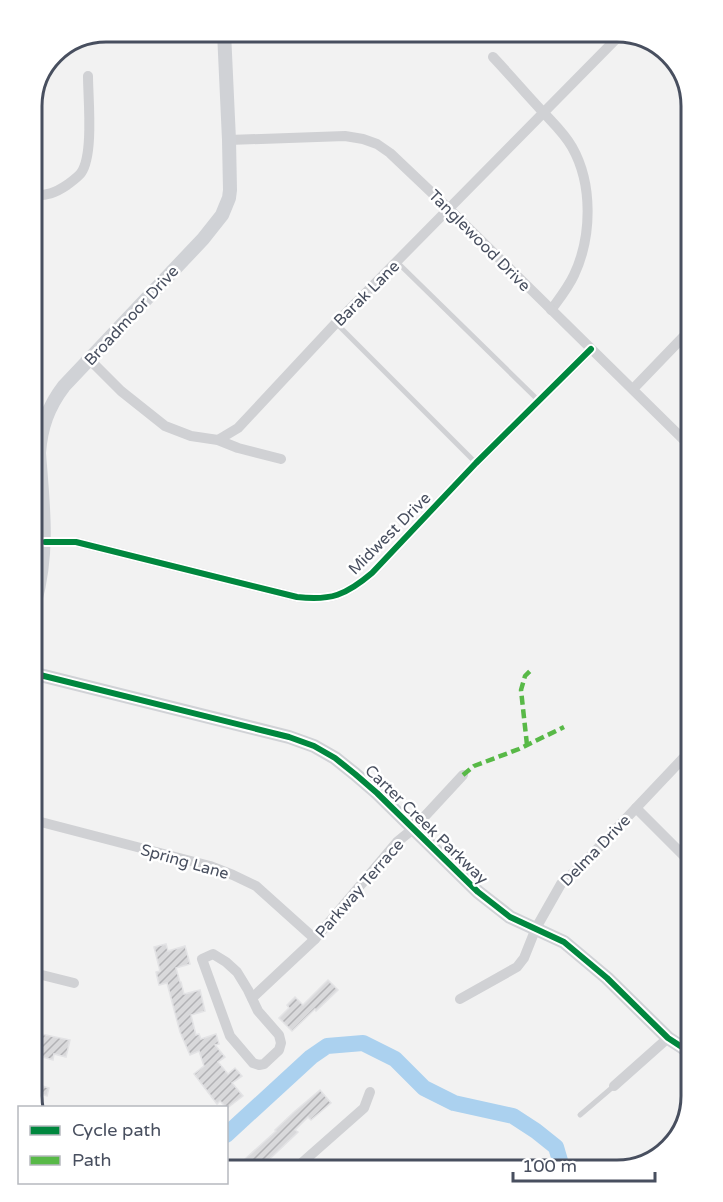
<svg xmlns="http://www.w3.org/2000/svg" width="723" height="1202" font-family="'Varela Round',sans-serif">
<defs>
<pattern id="building-hatch" width="6" height="6" patternUnits="userSpaceOnUse" patternTransform="scale(1.5)"><rect width="6" height="6" fill="#d9d9db"/><path d="M-1 1l2-2M0 6l6-6M5 7l2-2" fill="none" stroke="#b2b2b5"/></pattern>
</defs>
<rect width="100%" height="100%" fill="#f2f2f2"/>
<g fill="none" stroke-linecap="round" stroke-linejoin="round">
<!-- river -->
<polyline stroke="#abd1ef" stroke-width="16" points="226,1135 311,1057 327,1046 363,1043 395,1059 424,1088 454,1103 513,1116 536,1131 556,1147 561,1164"/>
</g>
<!-- building -->
<g fill="url(#building-hatch)" stroke="#e3e3e5" stroke-width="1.5">
<polygon points="166,944 168,951 185,946 190,964 176,968 180,982 181,982 184,994 200,990 205,1011 191,1015 196,1035 199,1034 201,1039 216,1034 219,1044 215,1045 225,1057 218,1062 228,1074 235,1068 242,1076 232,1083 243,1096 226,1109 226,1107 220,1101 217,1104 194,1074 204,1066 199,1051 190,1055 180,1032 167,983 159,985 156,972 160,971 154,947"/>
<polygon points="328,980 338,990 316,1011 315,1009 292,1031 279,1018 289,1008 287,1005 295,997 303,1005"/>
<polygon points="41,1034 70,1040 66,1057 54,1054 53,1060 39,1056 38,1047"/>
<polygon points="39,1085 49,1088 47,1096 39,1093"/>
<polygon points="320,1090 331,1103 311,1120 308,1117 295,1130 298,1132 260,1168 251,1168 244,1160 276,1131 275,1130 294,1112"/>
</g>
<g fill="none" stroke-linecap="round" stroke-linejoin="round">
<!-- lane -->
<g stroke="#d0d1d4" stroke-width="5">
<polyline points="397,262 538,400"/>
<polyline points="336,323 476,463"/>
<polyline points="580,1115 614,1086"/>
</g>
<!-- street -->
<g stroke="#d0d1d4" stroke-width="10">
<path d="M493 57C510 75 526 94 543 112 553 123 564 133 572 147 593 184 592 237 574 275 568 288 559 299 551 310"/>
<polyline points="229,140 345,136 363,139 377,144 390,153 449,209 687,443"/>
<path d="M32 195C47 196 55 193 67 185 71 182 78 177 81 173 94 155 88 98 88 76"/>
<polyline points="90,360 121,391 165,426 191,436 218,440 238,448 281,459"/>
<polyline points="633,389 686,334"/>
<polyline points="218,440 238,428 336,323 623,32"/>
<path d="M45 542H76L297 597C331 601 346 595 372 573L476 463 591 349"/>
<polyline points="636,808 690,862"/>
<polyline points="37,821 210,866 233,875 256,886 315,939"/>
<polygon points="213,954 226,962 237,972 248,990 258,1011 279,1035 281,1043 279,1050 264,1064 259,1065 253,1063 230,1036 202,959"/>
<polyline points="38,974 74,983"/>
<polyline points="252,998 315,939 397,842 413,829 463,775"/>
<polyline points="460,999 517,967 524,958 536,928 561,884 583,864 689,752"/>
<polyline points="614,1086 668,1038"/>
<polyline points="296,1168 364,1108 370,1092"/>
</g>
<!-- secondary -->
<g stroke="#d0d2d6" stroke-width="14">
<path d="M35 602C49 550 43 506 39 453 41 427 48 407 64 386L203 239 222 215 229 198 230 190 229 140 224 32"/>
<polyline points="36,674 289,737 314,746 335,758 355,774 377,793 478,892 510,917 564,942 607,978 668,1038 691,1053"/>
</g>
<!-- quiet -->
<g stroke="#58b947" stroke-width="4.5" stroke-dasharray="9 4.5" stroke-linecap="butt">
<polyline points="527,745 521,690 525,676 531,670"/>
<polyline points="463,775 474,766 519,749 564,727"/>
</g>
<defs>
<g id="cycleway">
<path d="M45 542H76L297 597C331 601 346 595 372 573L476 463 591 349"/>
<polyline points="36,674 289,737 314,746 335,758 355,774 377,793 478,892 510,917 564,942 607,978 668,1038 691,1053"/>
</g>
</defs>
<!-- cycleway casing -->
<use href="#cycleway" stroke="#fff" stroke-width="10"/>
<!-- cycleway -->
<use href="#cycleway" stroke="#00873e" stroke-width="6"/>
</g>
<g text-anchor="middle" stroke-width="5" stroke-linejoin="round" paint-order="stroke">
<!-- street labels -->
<g font-size="16" fill="#484f5f" stroke="#fff">
<text transform="translate(480 240) rotate(45)" y="6">Tanglewood Drive</text>
<text transform="translate(366 293) rotate(-45)" y="6">Barak Lane</text>
<text transform="translate(131 315) rotate(-47)" y="6">Broadmoor Drive</text>
<text transform="translate(389 533) rotate(-45)" y="6">Midwest Drive</text>
<text transform="translate(427 824) rotate(44)" y="6">Carter Creek Parkway</text>
<text transform="translate(595 850) rotate(-46)" y="6">Delma Drive</text>
<text transform="translate(185 861) rotate(16)" y="6">Spring Lane</text>
<text transform="translate(359 888) rotate(-49)" y="6">Parkway Terrace</text>
</g>
</g>
<!-- crop -->
<path d="M0 0H723V1202H0ZM106 42H617A64 64 0 0 1 681 106V1096A64 64 0 0 1 617 1160H106A64 64 0 0 1 42 1096V106A64 64 0 0 1 106 42Z" fill="#fff" fill-rule="evenodd"/>
<path fill="none" stroke="#484f5f" stroke-width="3" d="M106 42H617A64 64 0 0 1 681 106V1096A64 64 0 0 1 617 1160H106A64 64 0 0 1 42 1096V106A64 64 0 0 1 106 42Z"/>
<!-- legend -->
<rect x="18" y="1106" width="210" height="78" fill="#ffffff" stroke="#b6b9bf" stroke-width="1.5"/>
<rect x="30" y="1126" width="30" height="9" fill="#00873e" stroke="#b6b9bf" stroke-width="1.5"/>
<text x="72" y="1136" font-size="18" fill="#484f5f">Cycle path</text>
<rect x="30" y="1156" width="30" height="9" fill="#58b947" stroke="#b6b9bf" stroke-width="1.5"/>
<text x="72" y="1166" font-size="18" fill="#484f5f">Path</text>
<!-- scale -->
<path d="M513 1172v9h142v-9" fill="none" stroke="#484f5f" stroke-width="3"/>
<text x="522" y="1172" font-size="18" fill="#484f5f" stroke="#ffffff" stroke-width="4.5" paint-order="stroke">100 m</text>
</svg>
